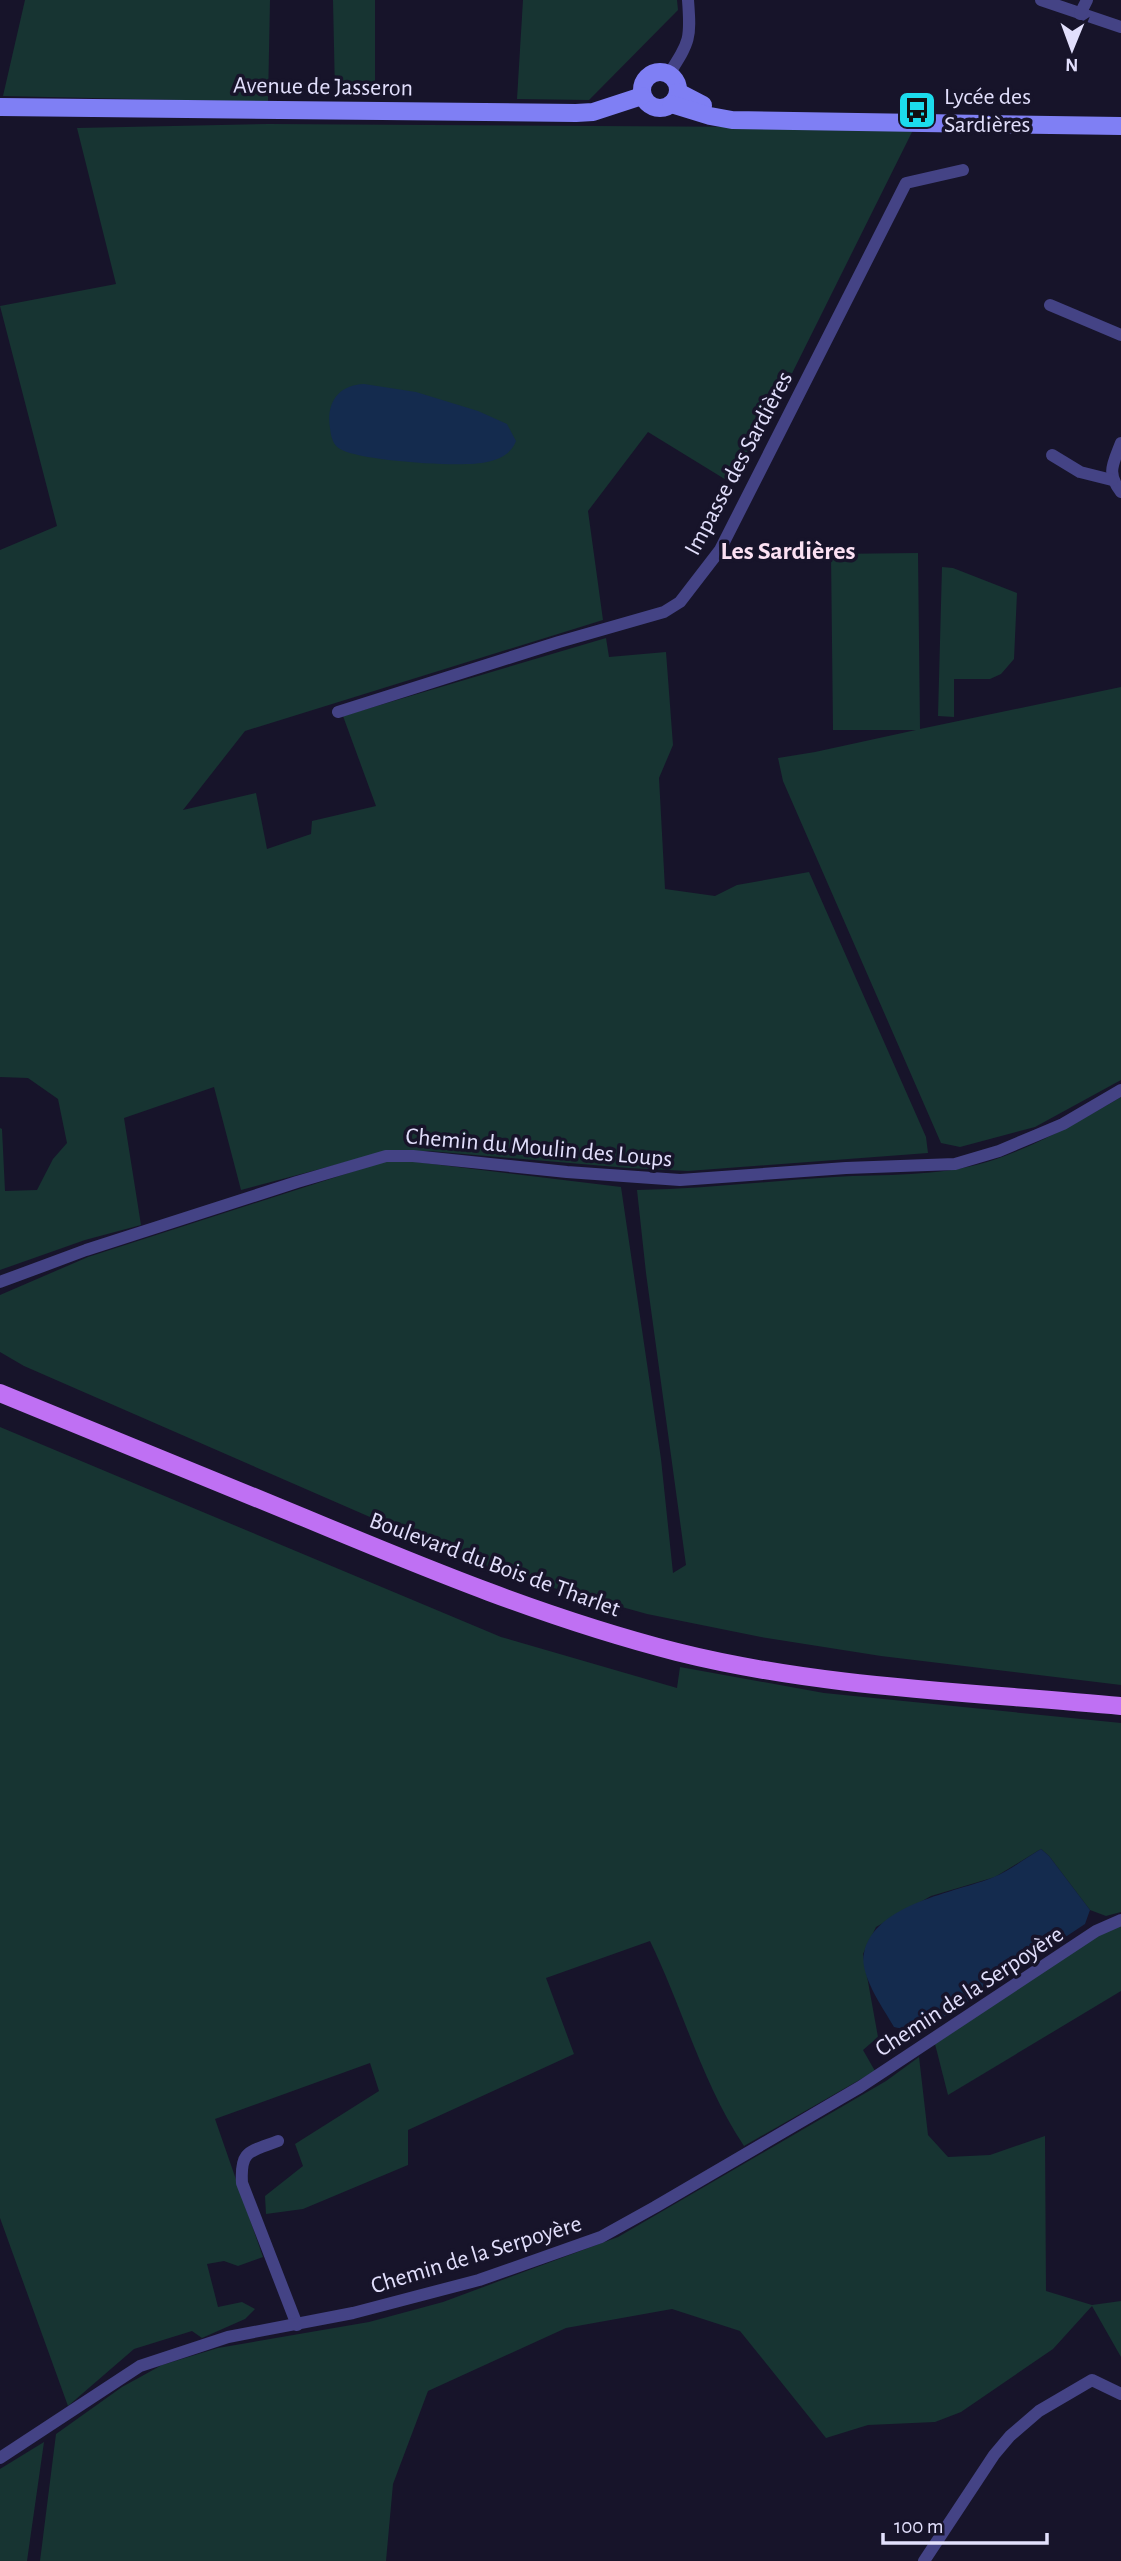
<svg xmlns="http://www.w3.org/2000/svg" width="1121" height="2561" font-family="'Alegreya Sans',sans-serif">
<rect width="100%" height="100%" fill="#17142a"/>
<!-- green -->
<g fill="#173432">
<polygon points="25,0 270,0 268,102 3,96"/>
<polygon points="333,0 375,0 375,96 335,93"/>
<polygon points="523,0 677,0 678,10 589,100 517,99"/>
<polygon points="268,124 914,128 736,486 648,432 588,511 603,620 245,731 183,810 256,793 267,849 311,834 312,821 376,806 343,716 606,638 609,657 666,652 673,745 659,778 665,889 715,896 737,885 809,872 926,1137 928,1153 688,1171 628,1168 429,1151 384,1152 241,1190 214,1087 124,1118 141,1225 85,1240 0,1270 0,1128 2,1129 5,1191 37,1190 53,1159 67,1143 58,1099 28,1078 0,1077 0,550 57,526 0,306 116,284 77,128"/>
<polygon points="918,553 920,729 1121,687 1121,1080 1035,1127 960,1147 941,1143 783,781 778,758 815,752 916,730 833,730 831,554"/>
<polygon points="942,567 953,568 1017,593 1014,659 1001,674 990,679 954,679 954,717 938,716"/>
<path d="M1121 1097V1685L881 1656 761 1637 647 1614 496 1572 24 1366 0 1352V1295L88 1257 392 1159 621 1187 661 1459 673 1573 686 1565 646 1273 637 1190C703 1189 768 1181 834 1177 883 1174 939 1177 987 1162 1035 1147 1078 1122 1121 1097Z"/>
<path d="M0 1427 501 1637 677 1688 680 1667 824 1693 1121 1723V1912L1106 1916 1090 1910 1049 1856 1041 1849 995 1877 931 1896 876 1927 863 1954 878 2037 863 2050 875 2071 744 2146C702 2083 683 2009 650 1941L546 1978 574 2054 408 2130V2165L303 2209 266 2214 265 2196 303 2166 295 2144 379 2091 370 2063 215 2119 263 2257 238 2266 224 2261 207 2264 218 2307 242 2302 255 2309 245 2319 202 2338 192 2331 134 2349 68 2406 0 2218Z"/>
<polygon points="1121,1924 1121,1991 948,2095 935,2044 1103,1932"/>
<polygon points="919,2057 928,2135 948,2157 990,2155 1045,2136 1046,2291 1092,2305 1121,2301 1121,2357 1092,2306 1053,2349 961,2412 935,2422 868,2425 826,2438 740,2331 672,2309 566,2328 428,2391 393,2484 386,2561 40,2561 56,2434 122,2387 162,2365 218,2348 369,2322 443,2302 618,2237 886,2081"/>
<polygon points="44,2442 27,2561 0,2561 0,2469"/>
</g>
<!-- water -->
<g fill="#142b4e">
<path d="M364 384 416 392 478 411 507 424 516 441C511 454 500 459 487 462 464 468 363 461 342 450 333 446 331 437 330 428 326 403 338 385 364 384Z"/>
<path d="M1041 1849 1049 1856 1090 1910 1085 1924 948 2015 911 2031 894 2027C883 2008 859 1975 864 1953 875 1903 955 1893 994 1877 1010 1870 1026 1858 1041 1849Z"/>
</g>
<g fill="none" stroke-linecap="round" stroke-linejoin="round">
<!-- street -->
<g stroke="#444385" stroke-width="12">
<polyline points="1041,0 1121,27"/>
<polyline points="1080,14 1087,0"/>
<path d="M669 74C690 41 691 39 688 0"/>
<polyline points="1050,305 1121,335"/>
<path d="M1121 443C1113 464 1106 473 1121 492"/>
<polyline points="1052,455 1080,472 1112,480"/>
<polyline points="338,712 559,642 664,612 680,602 720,550 906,183 963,170"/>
<polyline points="0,1282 86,1250 297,1182 386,1156 413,1156 567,1172 680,1180 846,1168 955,1164 999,1151 1037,1135 1063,1124 1121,1090"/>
<path d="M278 2141C249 2152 240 2150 242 2183L297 2325"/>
<polyline points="0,2458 140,2366 228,2337 353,2313 479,2280 601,2237 655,2207 860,2087 1096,1931 1121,1920"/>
<polyline points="924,2561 994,2455 1010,2436 1039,2411 1092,2380 1121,2394"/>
</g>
<!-- secondary -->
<g stroke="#7f7ff4" stroke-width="18">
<circle cx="660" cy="90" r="18"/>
<polyline points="678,92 703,105"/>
<polyline points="671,104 710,116 732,120 1121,126"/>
<polyline points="0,107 576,113 593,112 642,96"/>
</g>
<!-- primary -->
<path stroke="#bf70f3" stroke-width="18" d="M0 1393C102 1435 204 1476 305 1518 427 1569 548 1619 677 1652 821 1688 973 1692 1121 1706"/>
</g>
<!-- icons -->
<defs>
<symbol id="bus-square" viewBox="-11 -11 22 22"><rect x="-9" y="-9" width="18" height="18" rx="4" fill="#1cdcec" stroke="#17142a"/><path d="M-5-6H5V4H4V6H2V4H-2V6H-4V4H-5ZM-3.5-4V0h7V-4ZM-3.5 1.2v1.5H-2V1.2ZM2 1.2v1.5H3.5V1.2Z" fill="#111"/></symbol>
</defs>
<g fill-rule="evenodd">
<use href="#bus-square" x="895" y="88" width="44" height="44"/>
</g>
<g text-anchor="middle" stroke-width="7" stroke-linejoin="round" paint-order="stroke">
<!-- street labels -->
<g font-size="24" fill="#e2dffc" stroke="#17142a">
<text transform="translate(323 86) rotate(1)" y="8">Avenue de Jasseron</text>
<text transform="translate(738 463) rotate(-62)" y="8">Impasse des Sardières</text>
<text transform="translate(539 1147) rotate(5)" y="8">Chemin du Moulin des Loups</text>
<text transform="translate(495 1564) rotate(20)" y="8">Boulevard du Bois de Tharlet</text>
<text transform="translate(969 1991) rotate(-33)" y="8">Chemin de la Serpoyère</text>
<text transform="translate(476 2254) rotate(-17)" y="8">Chemin de la Serpoyère</text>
</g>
<!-- poi labels -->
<g font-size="24" fill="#e2dffc" stroke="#17142a" text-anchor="start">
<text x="944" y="104">Lycée des<tspan x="944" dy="28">Sardières</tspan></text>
</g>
<!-- neighbourhood labels -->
<g font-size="26" font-weight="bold" fill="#fce1f3" stroke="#17142a">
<text x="788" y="559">Les Sardières</text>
</g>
</g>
<!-- north arrow -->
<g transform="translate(1072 49) rotate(181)" stroke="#17142a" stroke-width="5" paint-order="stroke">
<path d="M0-5L12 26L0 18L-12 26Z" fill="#e2dffc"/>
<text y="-10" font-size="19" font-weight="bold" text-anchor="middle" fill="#e2dffc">N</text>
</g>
<!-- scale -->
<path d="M883 2533v10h164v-10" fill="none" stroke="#e2dffc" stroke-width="3.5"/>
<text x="894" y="2533" font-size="21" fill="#e2dffc" stroke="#17142a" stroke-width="5" paint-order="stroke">100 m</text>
</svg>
